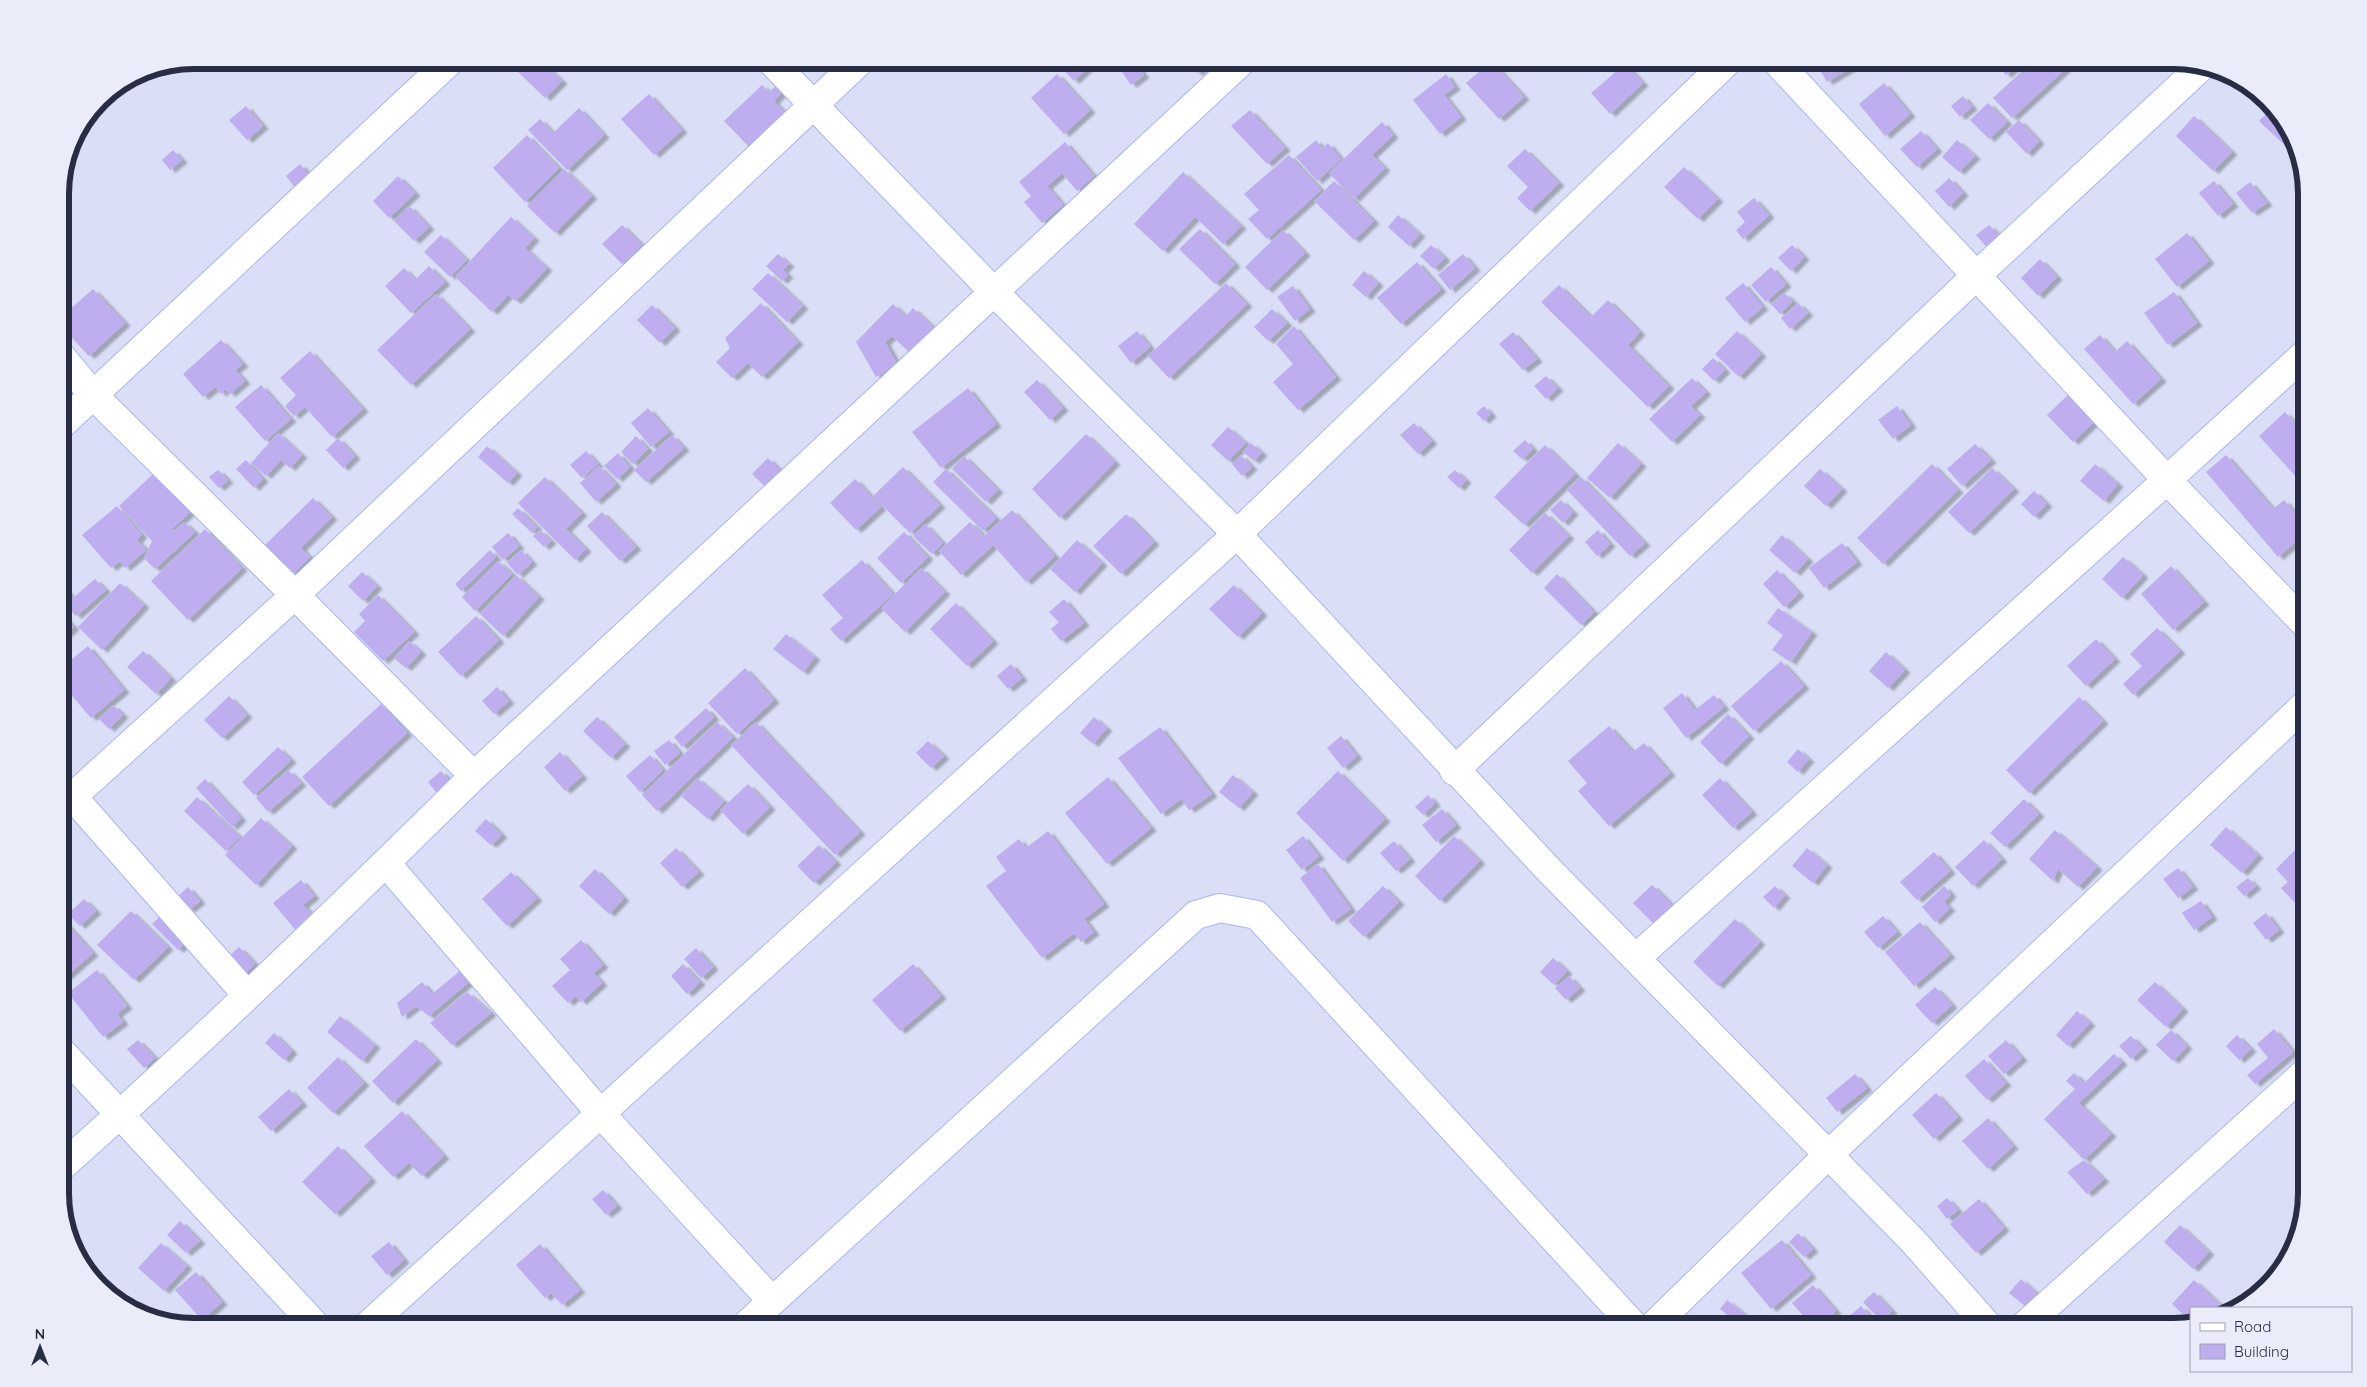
<svg xmlns="http://www.w3.org/2000/svg" width="2367" height="1387" font-family="Quicksand,sans-serif">
<defs>
<filter id="shadow"><feDropShadow dx="5.5" dy="3" stdDeviation="1" flood-color="#0004"/></filter>
</defs>
<rect width="100%" height="100%" fill="#dadff7"/>
<!-- building -->
<g fill="#beadef" filter="url(#shadow)">
<polygon points="526,60 540,60 562,81 545,98 516,70"/>
<polygon points="1054,60 1096,60 1074,81"/>
<polygon points="1186,60 1200,60 1205,66 1197,73"/>
<polygon points="1814,60 1847,60 1851,68 1827,82"/>
<polygon points="1992,60 2023,60 2006,75"/>
<polygon points="2034,60 2075,60 2012,118 1993,98"/>
<polygon points="1491,61 1524,97 1499,119 1466,83"/>
<polygon points="1135,63 1144,75 1131,85 1122,72"/>
<polygon points="1625,64 1643,83 1610,114 1591,93"/>
<polygon points="1057,74 1090,110 1064,134 1031,98"/>
<polygon points="1446,74 1455,87 1444,95 1461,117 1440,134 1413,100"/>
<polygon points="2244,82 2289,127 2297,152 2294,154 2259,121 2269,111 2242,85"/>
<polygon points="1884,83 1910,114 1885,136 1859,104"/>
<polygon points="762,85 769,92 777,85 783,91 774,101 788,116 752,150 724,121"/>
<polygon points="649,94 682,130 654,155 621,119"/>
<polygon points="1963,96 1972,107 1960,117 1951,106"/>
<polygon points="1988,103 2007,122 1989,139 1970,120"/>
<polygon points="246,106 263,126 247,140 229,120"/>
<polygon points="579,108 604,135 567,170 528,130 540,119 553,133"/>
<polygon points="1250,110 1285,148 1267,164 1231,126"/>
<polygon points="2194,116 2232,152 2213,171 2176,136"/>
<polygon points="2019,120 2039,141 2027,154 2006,132"/>
<polygon points="1382,122 1393,135 1372,155 1385,168 1354,199 1329,173"/>
<polygon points="1921,131 1937,149 1917,167 1900,149"/>
<polygon points="527,135 559,168 525,202 493,168"/>
<polygon points="1316,140 1322,148 1328,143 1341,159 1317,181 1296,157"/>
<polygon points="1957,140 1975,156 1959,172 1942,157"/>
<polygon points="1065,142 1094,176 1077,191 1062,173 1047,186 1063,205 1042,223 1024,202 1031,196 1019,182"/>
<polygon points="1525,149 1559,183 1530,211 1517,198 1528,187 1507,166"/>
<polygon points="173,150 182,160 170,170 162,160"/>
<polygon points="1289,155 1321,190 1267,239 1248,219 1259,210 1244,194"/>
<polygon points="300,164 314,182 300,194 286,176"/>
<polygon points="1684,167 1718,199 1698,219 1664,187"/>
<polygon points="564,169 592,196 555,233 527,206"/>
<polygon points="1183,172 1241,226 1223,244 1195,217 1163,251 1134,224"/>
<polygon points="398,176 415,193 389,218 373,201"/>
<polygon points="1949,178 1963,193 1949,207 1935,191"/>
<polygon points="1334,181 1374,221 1354,240 1314,201"/>
<polygon points="2214,181 2233,204 2218,216 2199,193"/>
<polygon points="2250,182 2267,203 2252,213 2236,193"/>
<polygon points="1754,198 1769,215 1743,239 1736,230 1745,222 1737,212"/>
<polygon points="409,206 429,227 414,241 394,221"/>
<polygon points="1398,215 1420,234 1409,246 1388,227"/>
<polygon points="511,217 534,238 525,248 547,268 516,301 508,295 492,312 455,277"/>
<polygon points="622,225 642,245 622,264 602,244"/>
<polygon points="1989,225 2002,239 1989,250 1976,235"/>
<polygon points="1200,229 1235,264 1215,284 1179,249"/>
<polygon points="1283,230 1305,253 1267,290 1245,267"/>
<polygon points="2187,233 2209,261 2177,287 2155,259"/>
<polygon points="441,235 467,260 450,277 424,252"/>
<polygon points="1431,245 1445,258 1434,269 1420,256"/>
<polygon points="1792,245 1804,257 1791,271 1778,258"/>
<polygon points="778,254 789,264 783,270 788,275 782,281 766,266"/>
<polygon points="1463,254 1475,268 1450,290 1438,275"/>
<polygon points="2040,259 2057,277 2038,296 2021,278"/>
<polygon points="1417,262 1441,289 1401,324 1377,298"/>
<polygon points="429,266 445,282 411,313 385,286 404,268 415,280"/>
<polygon points="1771,267 1786,284 1766,302 1751,285"/>
<polygon points="1364,271 1378,283 1366,297 1352,285"/>
<polygon points="768,273 803,306 787,322 752,289"/>
<polygon points="1226,283 1247,304 1169,378 1148,356"/>
<polygon points="1743,283 1763,307 1745,322 1725,298"/>
<polygon points="1559,285 1591,317 1608,300 1640,332 1628,345 1669,386 1648,407 1541,302"/>
<polygon points="1293,286 1310,309 1295,321 1277,297"/>
<polygon points="93,289 125,323 89,356 60,325 60,318"/>
<polygon points="2174,292 2197,323 2168,345 2144,313"/>
<polygon points="1784,293 1793,301 1780,314 1771,304"/>
<polygon points="436,294 470,329 411,385 377,350"/>
<polygon points="761,303 798,342 762,377 748,363 732,378 716,362 730,348 725,338"/>
<polygon points="1798,303 1808,313 1790,329 1781,318"/>
<polygon points="893,304 906,316 913,308 934,328 910,353 892,336 885,342 897,364 876,377 856,342"/>
<polygon points="652,305 675,328 660,343 637,320"/>
<polygon points="1272,309 1287,323 1268,341 1254,327"/>
<polygon points="1294,326 1336,377 1298,410 1273,382 1293,364 1276,344"/>
<polygon points="1137,331 1150,347 1131,363 1118,346"/>
<polygon points="1737,331 1761,354 1739,377 1715,354"/>
<polygon points="1513,332 1537,359 1523,370 1499,344"/>
<polygon points="2100,335 2115,352 2127,341 2161,379 2133,404 2084,349"/>
<polygon points="221,340 243,364 235,370 245,381 230,394 225,389 221,394 215,387 203,397 183,374"/>
<polygon points="310,351 363,409 332,437 305,407 294,416 285,406 296,395 280,378"/>
<polygon points="1713,358 1725,370 1714,381 1702,369"/>
<polygon points="1546,376 1558,388 1546,399 1534,386"/>
<polygon points="1692,378 1706,392 1691,406 1700,415 1672,442 1649,419"/>
<polygon points="1037,380 1063,408 1050,420 1024,392"/>
<polygon points="261,385 291,419 265,441 235,407"/>
<polygon points="968,388 996,424 941,468 912,432"/>
<polygon points="2072,391 2098,418 2073,442 2047,415"/>
<polygon points="1484,406 1491,414 1484,421 1476,413"/>
<polygon points="1897,406 1911,425 1893,439 1878,420"/>
<polygon points="648,408 669,432 651,447 631,423"/>
<polygon points="2285,412 2307,436 2307,489 2259,436"/>
<polygon points="1414,423 1432,441 1418,454 1400,435"/>
<polygon points="1228,427 1246,443 1228,461 1211,445"/>
<polygon points="278,433 302,455 290,468 281,460 266,476 251,463"/>
<polygon points="1086,434 1115,462 1060,518 1032,489"/>
<polygon points="672,435 684,448 646,482 634,470"/>
<polygon points="636,436 648,449 633,464 621,452"/>
<polygon points="338,438 355,456 343,468 326,450"/>
<polygon points="1525,440 1533,449 1522,459 1513,451"/>
<polygon points="1251,443 1262,453 1254,461 1243,452"/>
<polygon points="1618,443 1641,464 1610,498 1587,478"/>
<polygon points="1975,444 1991,460 1962,486 1947,469"/>
<polygon points="1545,445 1575,474 1524,525 1494,497"/>
<polygon points="487,446 517,473 508,483 478,457"/>
<polygon points="586,451 598,464 582,478 570,465"/>
<polygon points="618,453 630,467 617,479 604,466"/>
<polygon points="1241,455 1252,467 1242,476 1232,464"/>
<polygon points="2226,455 2273,509 2284,500 2307,527 2307,532 2278,557 2206,472"/>
<polygon points="964,456 998,490 986,502 952,469"/>
<polygon points="768,458 782,472 766,487 752,474"/>
<polygon points="246,460 263,479 254,488 236,469"/>
<polygon points="1932,464 1958,490 1883,564 1857,538"/>
<polygon points="2095,464 2118,484 2104,501 2080,481"/>
<polygon points="599,466 616,484 596,502 580,483"/>
<polygon points="903,467 940,505 910,533 873,496"/>
<polygon points="1992,468 2014,489 1969,533 1948,512"/>
<polygon points="946,469 996,518 983,531 933,482"/>
<polygon points="1820,469 1842,489 1826,506 1804,486"/>
<polygon points="218,470 228,480 219,488 209,477"/>
<polygon points="1455,470 1466,480 1459,488 1447,477"/>
<polygon points="153,474 190,512 172,529 174,531 184,522 195,532 155,569 144,558 152,541 119,506"/>
<polygon points="545,477 582,513 566,529 586,549 575,560 518,503"/>
<polygon points="1581,477 1645,543 1630,556 1567,490"/>
<polygon points="855,479 881,507 856,530 830,503"/>
<polygon points="2034,491 2047,504 2034,517 2021,504"/>
<polygon points="2307,497 2307,506 2302,501"/>
<polygon points="313,498 332,517 301,548 310,557 293,574 264,546"/>
<polygon points="1561,500 1573,512 1563,523 1550,510"/>
<polygon points="117,506 142,535 137,540 146,550 125,568 120,561 111,568 82,535"/>
<polygon points="518,508 537,527 532,533 512,514"/>
<polygon points="1012,510 1055,556 1026,582 993,545 961,575 939,551 970,522 984,536"/>
<polygon points="602,512 636,547 620,561 587,526"/>
<polygon points="1545,513 1569,536 1532,573 1509,550"/>
<polygon points="1126,514 1154,542 1121,574 1093,546"/>
<polygon points="925,524 943,543 932,554 913,536"/>
<polygon points="205,529 242,568 188,620 151,581"/>
<polygon points="540,530 551,541 544,547 533,536"/>
<polygon points="1598,530 1610,544 1597,556 1585,542"/>
<polygon points="904,532 928,557 901,583 877,558"/>
<polygon points="508,533 519,546 503,560 492,547"/>
<polygon points="1782,535 1808,559 1795,573 1769,550"/>
<polygon points="1077,540 1102,563 1075,592 1050,569"/>
<polygon points="1842,543 1857,562 1824,588 1809,568"/>
<polygon points="490,550 496,557 461,591 455,584"/>
<polygon points="521,550 532,562 518,575 507,563"/>
<polygon points="2123,557 2143,575 2122,598 2102,579"/>
<polygon points="862,560 893,594 841,641 830,629 843,618 822,595"/>
<polygon points="498,561 512,574 475,611 462,597"/>
<polygon points="2171,566 2204,602 2173,630 2141,594"/>
<polygon points="921,568 945,592 905,632 881,608"/>
<polygon points="1777,570 1799,593 1784,607 1763,584"/>
<polygon points="362,572 377,586 363,601 348,586"/>
<polygon points="1557,574 1594,612 1581,625 1544,588"/>
<polygon points="516,575 539,597 503,636 480,614"/>
<polygon points="95,579 106,590 76,616 60,599 60,595 66,590 73,598"/>
<polygon points="120,583 144,605 102,650 78,627"/>
<polygon points="1234,585 1262,613 1238,637 1209,609"/>
<polygon points="378,595 414,632 383,661 354,632 365,621 359,614"/>
<polygon points="1064,599 1084,623 1061,641 1051,629 1059,622 1049,612"/>
<polygon points="956,603 993,641 967,666 930,629"/>
<polygon points="1778,608 1812,632 1791,662 1772,650 1783,635 1767,623"/>
<polygon points="60,612 74,627 60,640"/>
<polygon points="476,616 499,640 461,676 438,652"/>
<polygon points="2157,628 2180,651 2133,695 2123,684 2142,666 2130,654"/>
<polygon points="786,634 815,657 803,672 773,649"/>
<polygon points="2096,639 2115,659 2086,686 2067,666"/>
<polygon points="409,641 421,652 406,668 394,658"/>
<polygon points="88,646 124,690 91,718 60,682 60,669"/>
<polygon points="143,651 171,678 156,694 127,667"/>
<polygon points="1886,652 1905,670 1888,688 1869,671"/>
<polygon points="1781,661 1804,686 1754,731 1731,706"/>
<polygon points="1011,664 1022,678 1008,689 997,676"/>
<polygon points="745,668 774,700 737,734 708,703"/>
<polygon points="497,687 509,701 494,714 482,701"/>
<polygon points="1682,693 1695,710 1714,695 1724,707 1686,738 1663,708"/>
<polygon points="229,696 247,715 222,738 204,720"/>
<polygon points="2079,697 2103,721 2029,793 2006,770"/>
<polygon points="381,704 407,733 329,806 302,777"/>
<polygon points="113,705 123,715 109,729 99,719"/>
<polygon points="706,708 714,717 682,747 674,737"/>
<polygon points="1728,714 1749,736 1721,764 1700,742"/>
<polygon points="597,717 625,744 611,758 583,731"/>
<polygon points="1094,717 1107,728 1093,744 1080,733"/>
<polygon points="717,722 733,737 657,811 642,795"/>
<polygon points="756,722 860,832 835,855 731,745"/>
<polygon points="1609,726 1633,752 1644,743 1670,773 1609,826 1578,791 1587,783 1568,761"/>
<polygon points="1160,727 1212,794 1189,810 1181,799 1161,814 1118,758"/>
<polygon points="1341,736 1357,756 1343,768 1327,748"/>
<polygon points="669,740 680,753 665,765 654,751"/>
<polygon points="928,741 944,756 931,768 916,753"/>
<polygon points="278,747 291,760 254,795 242,782"/>
<polygon points="1798,749 1809,759 1798,772 1787,762"/>
<polygon points="560,752 582,776 565,791 544,767"/>
<polygon points="650,755 663,770 640,792 626,776"/>
<polygon points="288,770 301,783 268,812 256,798"/>
<polygon points="441,771 455,787 441,798 428,782"/>
<polygon points="1338,771 1385,819 1343,861 1296,813"/>
<polygon points="1233,775 1253,792 1239,808 1219,792"/>
<polygon points="1108,777 1151,828 1107,864 1065,813"/>
<polygon points="697,778 724,801 708,819 681,796"/>
<polygon points="1720,778 1752,812 1733,828 1702,795"/>
<polygon points="205,779 241,818 232,827 196,788"/>
<polygon points="748,784 770,807 743,834 720,810"/>
<polygon points="1428,795 1435,803 1423,815 1415,807"/>
<polygon points="197,797 240,837 226,851 184,811"/>
<polygon points="2024,799 2039,814 2005,847 1990,833"/>
<polygon points="1442,809 1456,825 1436,842 1422,825"/>
<polygon points="261,818 292,846 256,885 225,855"/>
<polygon points="486,819 502,835 491,845 475,831"/>
<polygon points="2226,827 2258,855 2242,873 2210,845"/>
<polygon points="2055,830 2097,867 2078,887 2058,869 2053,881 2029,859"/>
<polygon points="1048,831 1104,904 1084,919 1094,932 1081,942 1074,933 1042,958 986,886 1006,871 996,857 1019,839 1026,848"/>
<polygon points="1303,836 1319,856 1302,870 1286,850"/>
<polygon points="1454,836 1480,861 1440,901 1415,876"/>
<polygon points="1984,840 2002,859 1973,886 1955,867"/>
<polygon points="1394,841 1410,859 1396,871 1380,853"/>
<polygon points="819,845 836,862 814,883 797,866"/>
<polygon points="2299,846 2307,854 2307,900 2299,907 2281,888 2288,882 2276,869"/>
<polygon points="676,848 699,872 682,887 660,863"/>
<polygon points="1807,848 1827,865 1813,883 1792,866"/>
<polygon points="1934,852 1950,871 1917,900 1900,882"/>
<polygon points="1318,864 1351,909 1332,922 1300,878"/>
<polygon points="2178,868 2193,887 2178,898 2163,879"/>
<polygon points="595,869 624,898 609,914 579,886"/>
<polygon points="511,872 537,898 507,926 482,899"/>
<polygon points="2248,878 2256,886 2244,896 2236,887"/>
<polygon points="301,880 314,896 303,905 314,917 297,932 273,903"/>
<polygon points="1652,885 1673,906 1654,924 1633,903"/>
<polygon points="1383,886 1399,902 1364,937 1348,921"/>
<polygon points="1775,886 1785,895 1774,908 1763,897"/>
<polygon points="1944,886 1951,894 1944,902 1950,908 1935,922 1922,907"/>
<polygon points="188,887 200,901 189,910 177,897"/>
<polygon points="84,899 96,911 80,926 68,914"/>
<polygon points="2201,901 2212,917 2194,930 2182,913"/>
<polygon points="175,902 201,928 178,950 152,924"/>
<polygon points="2307,908 2307,935 2294,922"/>
<polygon points="131,911 168,947 134,980 97,945"/>
<polygon points="2266,913 2279,930 2266,940 2253,923"/>
<polygon points="1883,916 1897,932 1878,948 1864,932"/>
<polygon points="62,919 93,953 60,982 60,921"/>
<polygon points="1735,919 1760,942 1718,986 1693,962"/>
<polygon points="1920,922 1950,955 1914,986 1885,952"/>
<polygon points="581,940 603,965 593,973 602,983 581,1002 576,996 568,1003 552,986 570,970 560,959"/>
<polygon points="239,947 255,964 243,976 226,959"/>
<polygon points="696,948 713,967 701,978 684,959"/>
<polygon points="1553,958 1567,971 1554,985 1540,972"/>
<polygon points="683,964 700,982 687,994 671,976"/>
<polygon points="913,964 941,996 900,1031 872,1000"/>
<polygon points="97,970 127,1006 117,1014 123,1022 103,1037 68,993"/>
<polygon points="461,970 470,981 429,1016 416,1006 402,1017 397,1003 422,982 432,994"/>
<polygon points="1569,976 1580,988 1566,1000 1555,988"/>
<polygon points="2155,982 2183,1009 2166,1027 2137,1000"/>
<polygon points="1935,987 1952,1005 1932,1023 1915,1005"/>
<polygon points="467,992 491,1013 452,1045 430,1023"/>
<polygon points="2077,1011 2090,1023 2068,1046 2056,1035"/>
<polygon points="340,1016 375,1045 362,1061 327,1032"/>
<polygon points="2274,1029 2293,1052 2255,1084 2247,1075 2268,1058 2257,1044"/>
<polygon points="2171,1030 2187,1046 2173,1061 2156,1045"/>
<polygon points="274,1033 292,1051 284,1060 265,1043"/>
<polygon points="2237,1035 2251,1049 2239,1060 2226,1046"/>
<polygon points="2131,1036 2143,1048 2131,1059 2119,1046"/>
<polygon points="416,1039 437,1060 393,1103 372,1081"/>
<polygon points="138,1040 155,1058 144,1068 127,1049"/>
<polygon points="2006,1040 2022,1058 2004,1074 1988,1056"/>
<polygon points="2114,1054 2122,1062 2079,1103 2111,1134 2084,1160 2044,1119 2075,1089 2066,1081 2074,1073 2084,1083"/>
<polygon points="338,1057 364,1083 333,1113 307,1088"/>
<polygon points="1984,1059 2006,1083 1987,1100 1965,1076"/>
<polygon points="1855,1074 1867,1088 1837,1112 1826,1098"/>
<polygon points="289,1089 302,1103 271,1131 258,1117"/>
<polygon points="1936,1093 1958,1117 1934,1139 1912,1115"/>
<polygon points="402,1111 444,1156 422,1176 409,1163 393,1177 364,1146"/>
<polygon points="1988,1118 2013,1146 1988,1169 1962,1141"/>
<polygon points="338,1146 371,1179 335,1214 302,1182"/>
<polygon points="2084,1160 2104,1179 2087,1194 2067,1172"/>
<polygon points="603,1190 617,1206 606,1215 592,1199"/>
<polygon points="1947,1198 1958,1210 1947,1219 1937,1206"/>
<polygon points="1979,1199 2004,1228 1976,1253 1950,1224"/>
<polygon points="180,1221 200,1241 186,1253 167,1235"/>
<polygon points="2180,1225 2209,1252 2193,1269 2164,1242"/>
<polygon points="1798,1233 1813,1249 1804,1257 1789,1242"/>
<polygon points="1782,1240 1811,1275 1771,1309 1741,1273"/>
<polygon points="389,1242 404,1260 387,1275 371,1256"/>
<polygon points="161,1243 187,1266 164,1291 138,1268"/>
<polygon points="540,1244 580,1290 562,1305 551,1293 545,1298 516,1265"/>
<polygon points="196,1272 222,1302 202,1320 175,1290"/>
<polygon points="2021,1279 2037,1293 2025,1306 2009,1293"/>
<polygon points="2194,1280 2224,1308 2191,1308 2191,1322 2172,1304"/>
<polygon points="1813,1285 1836,1311 1818,1327 1813,1327 1792,1303"/>
<polygon points="1874,1292 1892,1311 1881,1321 1863,1302"/>
<polygon points="1727,1300 1760,1327 1742,1327 1720,1309"/>
<polygon points="1861,1306 1880,1327 1837,1327"/>
<polygon points="2081,1315 2091,1327 2068,1327 2067,1326"/>
<polygon points="1783,1320 1789,1327 1775,1327"/>
</g>
<g fill="none" stroke-linecap="round" stroke-linejoin="round">
<defs>
<g id="minor">
<polyline points="770,60 995,293 1237,534 1547,868 1913,1241 1989,1327"/>
<polyline points="1775,60 2167,480 2307,626"/>
<polyline points="60,355 93,395 295,595 474,776"/>
<polyline points="60,426 451,60"/>
<polyline points="1454,771 1976,276 2201,67"/>
<polyline points="72,796 247,995"/>
<polyline points="60,808 295,595 861,60"/>
<polyline points="386,863 601,1114 772,1301"/>
<polyline points="1636,958 2167,480 2307,352"/>
<polyline points="60,1050 317,1327"/>
<path d="M60 1168C202 1042 339 909 474 776L1243 60"/>
<polyline points="366,1327 1237,534 1729,60"/>
<polyline points="744,1327 1196,915 1220,908 1257,915 1635,1327"/>
<polyline points="1652,1327 1828,1155 2307,703"/>
<polyline points="2023,1327 2307,1071"/>
</g>
</defs>
<!-- minor casing -->
<use href="#minor" stroke="#aab5f0" stroke-width="30"/>
<!-- minor -->
<use href="#minor" stroke="#fff" stroke-width="28"/>
</g>
<!-- crop -->
<path d="M0 0H2367V1387H0ZM194 69H2173A125 125 0 0 1 2298 194V1193A125 125 0 0 1 2173 1318H194A125 125 0 0 1 69 1193V194A125 125 0 0 1 194 69Z" fill="#eaedf9" fill-rule="evenodd"/>
<path fill="none" stroke="#292d44" stroke-width="6" d="M194 69H2173A125 125 0 0 1 2298 194V1193A125 125 0 0 1 2173 1318H194A125 125 0 0 1 69 1193V194A125 125 0 0 1 194 69Z"/>
<!-- legend -->
<rect x="2190" y="1307" width="162" height="65" fill="#eaedf9" stroke="#9da0b1"/>
<rect x="2200" y="1323" width="25" height="8" fill="#ffffff" stroke="#9da0b1"/>
<text x="2234" y="1332" font-size="15" fill="#292d44">Road</text>
<rect x="2200" y="1344" width="25" height="15" fill="#beadef" stroke="#9da0b1"/>
<text x="2234" y="1357" font-size="15" fill="#292d44">Building</text>
<!-- north arrow -->
<g transform="translate(40 1347)" stroke="#eaedf9" stroke-width="4" paint-order="stroke">
<path d="M0-4L9 19L0 12L-9 19Z" fill="#292d44"/>
<text y="-8" font-size="14" font-weight="bold" text-anchor="middle" fill="#292d44">N</text>
</g>
</svg>
